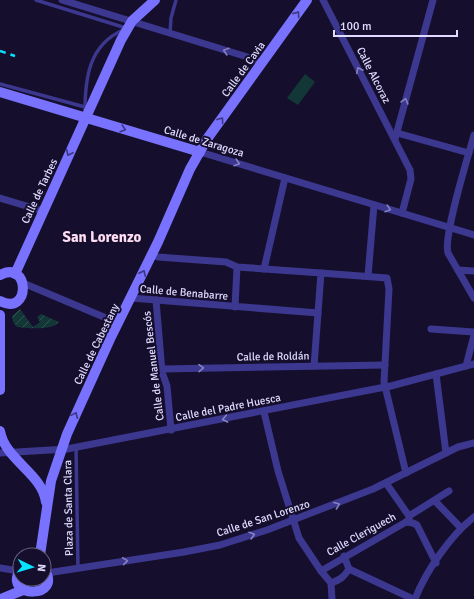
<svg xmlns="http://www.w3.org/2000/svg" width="474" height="599" font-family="Signika,sans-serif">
<defs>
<pattern id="garden-furrows" width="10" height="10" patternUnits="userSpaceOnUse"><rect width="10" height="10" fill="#123736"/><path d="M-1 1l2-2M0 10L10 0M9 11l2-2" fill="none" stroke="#345354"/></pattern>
</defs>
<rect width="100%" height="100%" fill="#150f2d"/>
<!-- grass -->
<polygon fill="#123736" points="305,74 315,82 298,105 287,98"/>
<!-- garden -->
<path fill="url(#garden-furrows)" d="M20 309 33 327 40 322 37 317 41 314 59 322C51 331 28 328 17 327L13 322 12 316Z"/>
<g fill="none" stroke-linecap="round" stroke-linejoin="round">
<!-- lane -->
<g stroke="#3c378f" stroke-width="3.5">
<polyline points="36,0 126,28"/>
<polyline points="170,33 171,18 176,0"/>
<polyline points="0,84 85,107"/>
<path d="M85 111C85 78 89 45 123 30"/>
<polyline points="76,447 78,568"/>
</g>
<!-- street -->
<g stroke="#3c378f" stroke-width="7">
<polyline points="62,0 254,59 261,65"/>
<polyline points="323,0 410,170 411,179 402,213"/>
<polyline points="397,133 469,153"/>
<path d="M474 135C468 157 443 236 448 253L474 298"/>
<polyline points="395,139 433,0"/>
<polyline points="200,152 474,235"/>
<polyline points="0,198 43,211"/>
<polyline points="152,255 158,257 226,262 237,267 321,273 314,366"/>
<polyline points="264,269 285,178"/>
<polyline points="458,270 474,271"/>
<polyline points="321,273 387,278 389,289 384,382 406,473"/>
<polyline points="368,276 374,205"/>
<polyline points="23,283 118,323"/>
<polyline points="131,298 318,313"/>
<polyline points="156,300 162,372 167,386 171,430"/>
<polyline points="235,307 237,267"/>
<polyline points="431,329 474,332"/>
<polyline points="466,366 474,335"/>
<polyline points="162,369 385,365"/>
<polyline points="436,374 446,453"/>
<polyline points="387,387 474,364"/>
<path d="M264 412 278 471 299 538 321 571 331 583C340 580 344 577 349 569L344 556"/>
<polyline points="0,453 67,449 385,387"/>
<polyline points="386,483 409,516"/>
<polyline points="435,501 461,528"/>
<polyline points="406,522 413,523 417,525 436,563"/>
<polyline points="0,568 19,571"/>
<polyline points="349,569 413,599"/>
<polyline points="321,571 406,522 409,520 409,516 449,491"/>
<polyline points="47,573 184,552 220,545 267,530 373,489 458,447 474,443"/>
<polyline points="331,583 332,599"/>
<path d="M415 599C426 571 450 536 474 517"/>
</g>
<!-- secondary -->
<g stroke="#7872ff" stroke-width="10">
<polyline points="0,92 200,152"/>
<polyline points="15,274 121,40 132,21 155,0"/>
<path d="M0 275C30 259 31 317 0 301"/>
<polyline points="0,315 0,390"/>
<path d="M0 431C5 460 42 473 46 502"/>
<polyline points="40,555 51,481 67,434 111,337 158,242 190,169 207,139 307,0"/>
<path d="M20 570C3 599 64 599 44 569"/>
<polyline points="1,599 23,590"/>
</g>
<!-- rail -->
<polyline stroke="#07e2ff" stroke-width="2.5" stroke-dasharray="6 5" stroke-linecap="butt" points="0,51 15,56"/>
</g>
<!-- one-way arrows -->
<defs><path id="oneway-chevron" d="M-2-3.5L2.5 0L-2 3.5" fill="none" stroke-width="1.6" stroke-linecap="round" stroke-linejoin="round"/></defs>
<g stroke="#3d3781">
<use href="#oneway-chevron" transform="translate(297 14) rotate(-55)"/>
<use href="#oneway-chevron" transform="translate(221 120) rotate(-54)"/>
<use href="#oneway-chevron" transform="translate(123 129) rotate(17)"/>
<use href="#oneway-chevron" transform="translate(69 153) rotate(115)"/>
<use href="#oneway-chevron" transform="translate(143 273) rotate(-65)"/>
<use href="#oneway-chevron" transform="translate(75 415) rotate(-66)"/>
</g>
<g stroke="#8681c1">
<use href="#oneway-chevron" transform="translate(226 51) rotate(-163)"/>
<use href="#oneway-chevron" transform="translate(359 70) rotate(-117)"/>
<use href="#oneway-chevron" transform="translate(405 101) rotate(-74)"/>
<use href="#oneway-chevron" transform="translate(237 163) rotate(17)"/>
<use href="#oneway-chevron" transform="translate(388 209) rotate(17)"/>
<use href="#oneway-chevron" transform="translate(201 368) rotate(-1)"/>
<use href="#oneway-chevron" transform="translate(225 419) rotate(169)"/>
<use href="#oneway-chevron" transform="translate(337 505) rotate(-21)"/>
<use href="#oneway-chevron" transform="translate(252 535) rotate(-17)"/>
<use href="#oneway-chevron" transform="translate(125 561) rotate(-8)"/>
</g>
<g text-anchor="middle" stroke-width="4" stroke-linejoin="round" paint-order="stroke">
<!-- street labels -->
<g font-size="11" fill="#e0dbff" stroke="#150f2d">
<text transform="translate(243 69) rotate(-54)" y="4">Calle de Cavia</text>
<text transform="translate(374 75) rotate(63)" y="4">Calle Alcoraz</text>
<text transform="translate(204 141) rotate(17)" y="4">Calle de Zaragoza</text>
<text transform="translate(39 191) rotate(-65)" y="4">Calle de Tarbes</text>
<text transform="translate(184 292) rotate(5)" y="4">Calle de Benabarre</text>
<text transform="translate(96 344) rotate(-64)" y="4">Calle de Cabestany</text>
<text transform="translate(273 356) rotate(-1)" y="4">Calle de Roldán</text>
<text transform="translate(153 366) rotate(-97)" y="4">Calle de Manuel Bescós</text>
<text transform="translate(228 407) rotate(-11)" y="4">Calle del Padre Huesca</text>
<text transform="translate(68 508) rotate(-91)" y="4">Plaza de Santa Clara</text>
<text transform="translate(263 518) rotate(-18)" y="4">Calle de San Lorenzo</text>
<text transform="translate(361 534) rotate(-29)" y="4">Calle Cleriguech</text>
</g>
<!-- district labels -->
<g font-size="15" font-weight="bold" fill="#ffddf2" stroke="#150f2d">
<text x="102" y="242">San Lorenzo</text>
</g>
</g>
<!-- north arrow -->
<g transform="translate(32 567) rotate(95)"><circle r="19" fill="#150f2d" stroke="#666181"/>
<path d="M0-3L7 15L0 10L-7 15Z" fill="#07e2ff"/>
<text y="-6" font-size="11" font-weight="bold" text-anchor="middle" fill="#e0dbff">N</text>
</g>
<!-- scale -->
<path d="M334 30v6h123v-6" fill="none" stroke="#e0dbff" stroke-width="2"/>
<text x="340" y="30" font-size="12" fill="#e0dbff" stroke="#150f2d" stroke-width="3" paint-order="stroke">100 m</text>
</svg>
